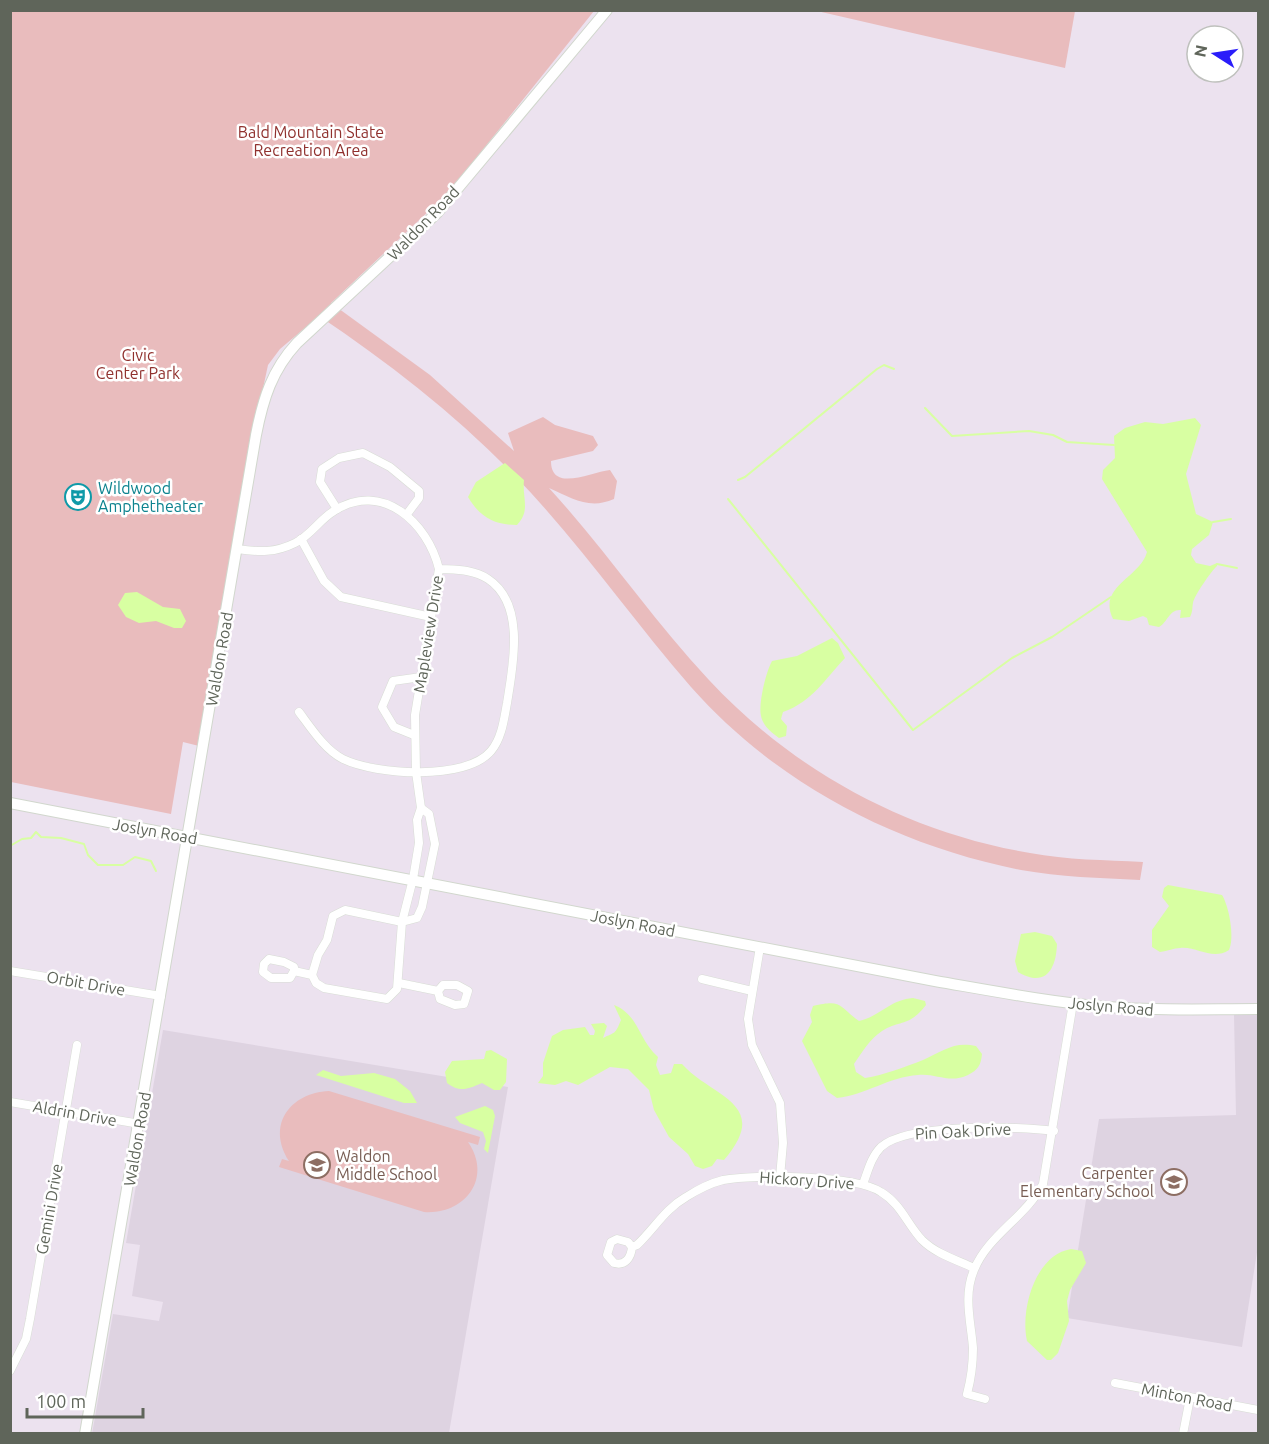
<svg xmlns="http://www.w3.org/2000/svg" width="1269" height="1444" font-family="Ubuntu,sans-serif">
<rect width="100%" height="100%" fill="#ece2ef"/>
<!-- education -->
<g fill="#ded3e1">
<polygon points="1258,1014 1258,1246 1242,1347 1067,1318 1099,1119 1236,1115 1234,1015"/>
<polygon points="163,1030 508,1087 449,1433 92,1434 113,1314 159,1321 163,1302 132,1296 140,1245 126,1243"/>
</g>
<!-- green -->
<g fill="#e9bcbd">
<path d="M10 11H594L448 193 331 303 430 375 514 451 508 433 543 417 555 425 593 436 598 445 593 451 551 461C551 493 591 472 610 470L617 481 614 499C589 510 572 498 549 488 605 549 652 619 709 680 794 771 906 832 1030 853 1067 860 1105 860 1143 862L1140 880C1100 878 1060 877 1021 870 895 845 777 784 691 687 631 618 579 542 515 476 456 415 389 363 319 316L280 349 268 365 253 435 199 746 183 742 171 814 11 782Z"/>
<polygon points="817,11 1075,11 1065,68"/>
<path d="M329 1091 480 1137 478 1145 468 1142C493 1178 465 1215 424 1212L279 1167 282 1159 289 1161C266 1125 290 1093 329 1091Z"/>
</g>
<!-- water -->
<g fill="#d8ffa2">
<path d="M1195 418 1201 425 1186 474 1196 514 1213 522 1209 535 1192 549 1191 555 1196 563 1210 566 1217 563V566C1212 570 1194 596 1193 603 1192 608 1193 611 1190 617L1180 618 1181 610C1169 609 1168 622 1159 627L1149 625 1147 618 1143 616 1129 621 1113 619C1097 586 1140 578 1147 552L1102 479 1103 470 1115 458 1114 436 1125 428 1145 422 1163 424Z"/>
<path d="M505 463 524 480C522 499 531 510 517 525 494 525 480 517 468 497L476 482Z"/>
<polygon points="137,592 163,607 180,609 186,621 182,628 174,628 156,621 139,623 126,617 118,605 125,593"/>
<path d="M832 638 838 643 845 658C825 679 812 702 783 712L781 719 787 726 786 736 779 738C771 732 763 726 761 716 758 704 766 672 772 661L797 656Z"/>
<path d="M1168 885 1222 895C1229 906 1235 938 1229 950 1212 961 1197 946 1180 948 1174 948 1168 951 1160 952L1152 947V930L1169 906 1162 897 1164 888Z"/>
<path d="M1035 932 1052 936 1057 944C1056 970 1045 988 1018 972L1015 961 1021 934Z"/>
<path d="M913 998 925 1001 926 1005C908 1028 901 1019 882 1031 870 1039 862 1052 854 1064L856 1072 865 1078C884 1075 905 1067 923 1060 943 1051 954 1041 976 1046L982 1054C981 1065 978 1070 968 1075 949 1084 936 1073 918 1075 889 1077 865 1095 837 1098L827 1091 802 1041 812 1022 810 1015 813 1006C843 999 838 1006 859 1021 881 1016 889 1000 913 998Z"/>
<path d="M614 1005C639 1015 638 1039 658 1057L656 1065 660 1075 671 1073 674 1064H682C711 1097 773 1103 724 1160L717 1159 712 1166 703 1169 695 1166 688 1154 669 1137 654 1110 649 1090 628 1069 610 1067 578 1085 566 1081 555 1085 538 1083 543 1076V1063L552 1036 563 1030 585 1027 590 1035H594L595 1031 591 1024 604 1023 607 1026 603 1038C615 1032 615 1035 621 1020Z"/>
<path d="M491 1050 507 1059 506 1082 500 1090H494L482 1083C468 1089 460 1093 447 1083L445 1072 452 1061 484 1059 486 1051Z"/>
<polygon points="323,1070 341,1076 374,1073 395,1079 410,1091 417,1103 404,1103 316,1075"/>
<polygon points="485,1106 493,1110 495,1116 488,1153 484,1149 486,1141 483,1132 460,1123 455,1117"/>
<path d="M1071 1249 1082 1251 1086 1263 1070 1290 1067 1301 1069 1321 1058 1353 1051 1360H1047L1027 1341C1020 1310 1035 1255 1071 1249Z"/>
</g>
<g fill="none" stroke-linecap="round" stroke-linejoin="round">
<!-- stream -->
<g stroke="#d8ffa2" stroke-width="2">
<polyline points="925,408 952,436 1029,431 1053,435 1067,442 1114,445"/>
<polyline points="738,480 745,477 877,369 884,365 894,369"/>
<polyline points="728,499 913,730 1012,658 1052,637 1111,597"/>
<polyline points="1213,522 1231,519"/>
<polyline points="1217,564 1237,568"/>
<polyline points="10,846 22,839 31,838 36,832 41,837 61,838 84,844 88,855 98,865 123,865 135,857 151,861 156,871"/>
</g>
<defs>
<g id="street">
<polyline points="337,509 320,482 322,469 339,458 363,453 390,467 419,491 419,498 407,514"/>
<polyline points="301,539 324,581 341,597 431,617"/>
<path d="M237 549C259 552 275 553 295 543 310 536 320 519 334 511 382 480 428 523 439 569L415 715 416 772 421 808 417 820 419 843 413 879 402 922 397 989 387 999 324 988 316 983 312 975 294 971V967L284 962 269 959 264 964 263 972 271 978H290L294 971"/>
<path d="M299 712C311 728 325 750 343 759 376 775 466 781 491 751 502 738 504 719 507 703 513 666 526 604 488 579 473 569 456 570 439 569"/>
<polyline points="414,735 394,727 382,707 393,681 421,677"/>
<polyline points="402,922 417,918 422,907 435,844 429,814 421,808"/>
<polyline points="760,947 748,1019 752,1045 780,1103 783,1143 780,1177"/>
<polyline points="10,971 161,996"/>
<polyline points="312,975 318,955 327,940 333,916 345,910 402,922"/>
<polyline points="702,979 752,991"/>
<polyline points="399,983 438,991 440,999 455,1005 464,1004 468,991 457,985 443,985 438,991"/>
<polyline points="10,1102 140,1124"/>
<path d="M863 1184C868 1171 871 1157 881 1147 907 1123 1018 1126 1054 1131"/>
<path d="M632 1247C631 1258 625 1266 614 1263L607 1255 611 1242 617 1239 628 1242 632 1247 637 1245C654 1229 665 1209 686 1197 697 1190 711 1183 723 1180 755 1174 855 1175 881 1192 901 1204 907 1224 922 1240 936 1254 957 1260 974 1268"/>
<polyline points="10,1371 26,1339 30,1319 77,1045"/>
<polyline points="1115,1383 1258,1410"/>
<path d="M985 1399 967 1394C971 1379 973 1365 973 1348 971 1322 963 1296 974 1270 988 1235 1026 1217 1043 1184L1073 1003"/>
<polyline points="1183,1434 1190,1398"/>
</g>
<g id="secondary">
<path d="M10 803 935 981C993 991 1050 1002 1107 1007 1158 1011 1208 1009 1258 1009"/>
<path d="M85 1434 256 435C263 399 272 370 297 343L438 212 607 10"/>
</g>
</defs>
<!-- street casing -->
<use href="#street" stroke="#d8ddd5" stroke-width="9"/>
<!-- secondary casing -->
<use href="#secondary" stroke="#d1d7cd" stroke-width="12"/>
<!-- street -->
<use href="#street" stroke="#fff" stroke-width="8"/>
<!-- secondary -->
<use href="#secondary" stroke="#fff" stroke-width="10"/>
</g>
<!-- icons -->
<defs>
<symbol id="theatre-ring" viewBox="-11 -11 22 22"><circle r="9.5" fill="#fff" stroke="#0f9aa8" stroke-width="1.5"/><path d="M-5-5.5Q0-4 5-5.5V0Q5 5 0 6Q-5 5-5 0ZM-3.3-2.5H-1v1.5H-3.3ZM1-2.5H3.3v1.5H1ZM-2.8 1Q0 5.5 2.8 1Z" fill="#0f9aa8"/></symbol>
<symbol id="school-ring" viewBox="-11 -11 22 22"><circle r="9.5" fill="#fff" stroke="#8d6e63" stroke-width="1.5"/><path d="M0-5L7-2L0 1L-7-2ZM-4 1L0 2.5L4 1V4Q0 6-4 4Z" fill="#8d6e63"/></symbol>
</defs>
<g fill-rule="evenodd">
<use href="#theatre-ring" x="63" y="482" width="30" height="30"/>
<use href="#school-ring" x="302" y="1150" width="30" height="30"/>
<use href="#school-ring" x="1159" y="1167" width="30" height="30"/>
</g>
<g text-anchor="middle" stroke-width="5" stroke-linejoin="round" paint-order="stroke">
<!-- park labels -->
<g font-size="16" fill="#90312e" stroke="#fff">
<text x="311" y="138">Bald Mountain State<tspan x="311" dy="18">Recreation Area</tspan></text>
<text x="138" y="361">Civic<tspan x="138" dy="18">Center Park</tspan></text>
</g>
<!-- street labels -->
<g font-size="16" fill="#5f655a" stroke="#fff">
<text transform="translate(423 223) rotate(-46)" y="6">Waldon Road</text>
<text transform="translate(428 634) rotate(-81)" y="6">Mapleview Drive</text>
<text transform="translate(219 659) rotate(-80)" y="6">Waldon Road</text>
<text transform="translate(155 831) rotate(10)" y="6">Joslyn Road</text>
<text transform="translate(633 923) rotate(11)" y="6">Joslyn Road</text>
<text transform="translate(86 983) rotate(10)" y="6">Orbit Drive</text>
<text transform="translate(1111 1006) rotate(5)" y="6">Joslyn Road</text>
<text transform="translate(75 1113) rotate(10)" y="6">Aldrin Drive</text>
<text transform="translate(963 1131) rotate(-3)" y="6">Pin Oak Drive</text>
<text transform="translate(137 1139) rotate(-80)" y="6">Waldon Road</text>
<text transform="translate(807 1180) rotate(4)" y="6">Hickory Drive</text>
<text transform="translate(49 1209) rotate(-80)" y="6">Gemini Drive</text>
<text transform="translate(1187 1397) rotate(11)" y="6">Minton Road</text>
</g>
<!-- culture labels -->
<g font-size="16" fill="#0d838f" stroke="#fff" text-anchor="start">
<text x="98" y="494">Wildwood<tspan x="98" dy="18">Amphetheater</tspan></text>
</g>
<!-- education labels -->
<g font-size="16" fill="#785e54" stroke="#fff" text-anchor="start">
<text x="336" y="1162">Waldon<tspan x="336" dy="18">Middle School</tspan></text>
<text x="1154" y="1179" text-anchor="end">Carpenter<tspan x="1154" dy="18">Elementary School</tspan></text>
</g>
</g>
<!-- border -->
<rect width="1269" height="1444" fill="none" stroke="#5f655a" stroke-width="24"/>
<!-- north arrow -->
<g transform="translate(1215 54) rotate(282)"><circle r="28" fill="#ffffff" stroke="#bfc1bd" stroke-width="1.5"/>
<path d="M0-4.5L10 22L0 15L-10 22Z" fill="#2a1dfa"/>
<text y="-9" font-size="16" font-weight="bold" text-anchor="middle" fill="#5f655a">N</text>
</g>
<!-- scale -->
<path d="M27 1408v9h116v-9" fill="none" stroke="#5f655a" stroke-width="3"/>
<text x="36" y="1408" font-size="18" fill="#5f655a" stroke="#ffffff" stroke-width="4.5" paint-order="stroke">100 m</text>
</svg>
